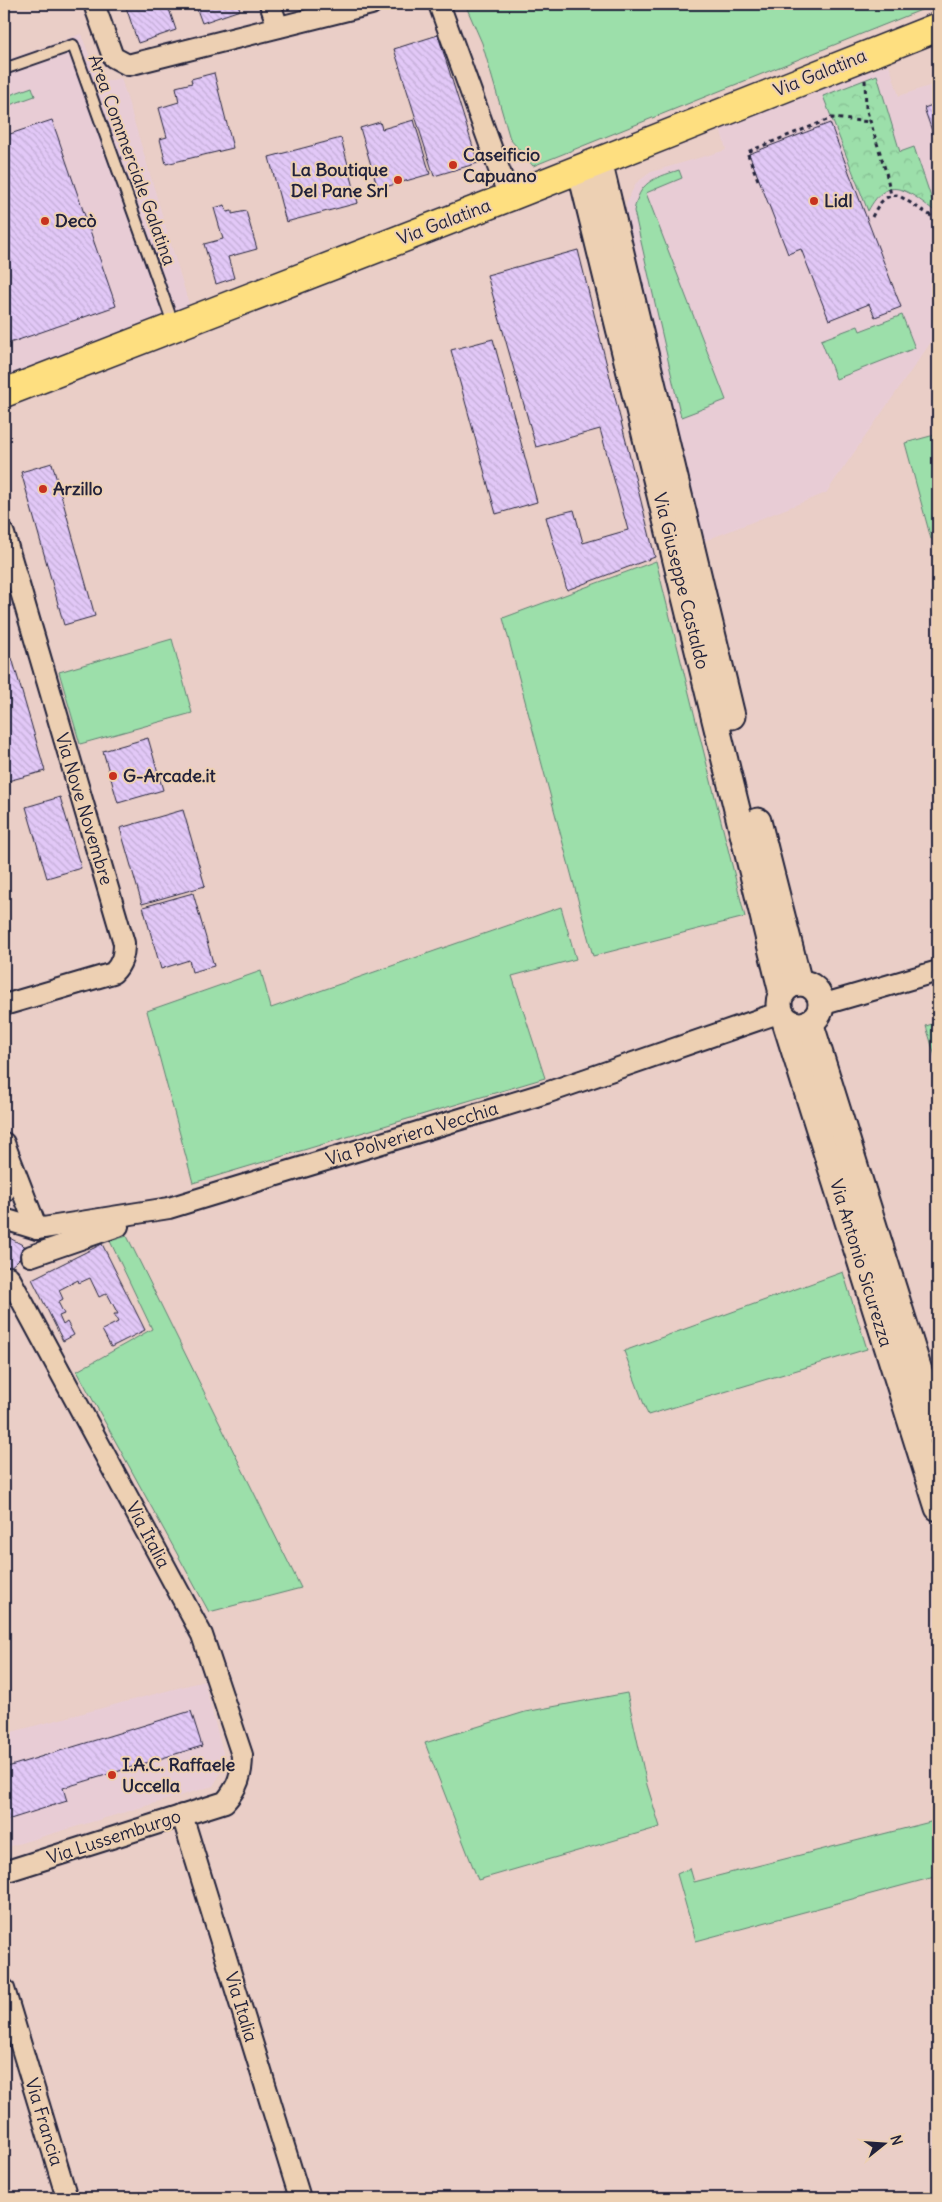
<svg xmlns="http://www.w3.org/2000/svg" width="942" height="2202" font-family="Delius,sans-serif">
<defs>
<pattern id="cemetery-stones" width="16" height="16" patternUnits="userSpaceOnUse" patternTransform="scale(1.25)"><rect width="16" height="16" fill="#9cdfaa"/><path d="M2 7V4a2 2 0 0 1 4 0v3zM10 15v-3a2 2 0 0 1 4 0v3z" fill="#86bf93"/></pattern>
<pattern id="park-crowns" width="20" height="18" patternUnits="userSpaceOnUse" patternTransform="scale(1.25)"><rect width="20" height="18" fill="#9cdfaa"/><path d="M2 6a3 3 0 1 1 6 0M12 15a3 3 0 1 1 6 0" fill="none" stroke="#86bf93"/></pattern>
<pattern id="building-back-hatch" width="6" height="6" patternUnits="userSpaceOnUse" patternTransform="scale(1.25)"><rect width="6" height="6" fill="#e2c8f7"/><path d="M-1 5l2 2M0 0l6 6M5-1l2 2" fill="none" stroke="#c2acd5"/></pattern>
</defs>
<rect width="100%" height="100%" fill="#eacec7"/>
<filter id="ink" filterUnits="userSpaceOnUse"><feTurbulence type="fractalNoise" baseFrequency=".02" numOctaves="2"/><feDisplacementMap in="SourceGraphic" scale="10" xChannelSelector="R" yChannelSelector="G"/><feConvolveMatrix kernelMatrix="1 2 1 2 8 2 1 2 1" color-interpolation-filters="sRGB"/></filter>
<g filter="url(#ink)">
<!-- built -->
<g fill="#e8ccd5">
<polygon points="81,34 100,83 121,78 198,334 4,409 4,61"/>
<polygon points="889,64 899,96 938,83 938,332 826,493 704,541 627,224 626,204 636,183 651,172 726,150 720,127"/>
<polygon points="4,533 24,603 4,609"/>
<polygon points="204,1681 226,1764 213,1786 4,1848 4,1734"/>
</g>
<!-- grass -->
<g fill="#9cdfaa" stroke="#5f8072">
<polygon points="465,4 936,4 533,166 510,139 482,43"/>
<polygon points="32,87 35,96 4,107 4,97"/>
<path d="M679 170 682 178 646 193 726 400 681 417 634 211C640 181 652 179 679 170Z"/>
<polygon points="902,315 915,348 836,379 821,340 858,326 860,331"/>
<polygon points="938,434 938,537 931,539 905,443"/>
<polygon points="656,561 745,917 593,956 503,618"/>
<polygon points="172,639 192,713 80,744 59,672"/>
<polygon points="561,907 576,959 512,976 545,1078 193,1183 147,1011 261,971 271,1008"/>
<polygon points="127,1236 301,1588 209,1612 77,1371 152,1329 110,1241"/>
<polygon points="843,1272 867,1349 648,1415 624,1351"/>
<polygon points="627,1693 647,1785 660,1827 478,1880 425,1743 525,1712"/>
<polygon points="938,1820 938,1876 696,1941 677,1874 690,1868 694,1882"/>
</g>
<!-- cemetery -->
<polygon fill="url(#cemetery-stones)" stroke="#5f8072" points="938,1022 938,1066 926,1026"/>
<!-- park -->
<path fill="url(#park-crowns)" stroke="#5f8072" d="M877 75 900 152 914 147 936 212C910 193 889 171 868 211L823 96Z"/>
<!-- building -->
<g fill="url(#building-back-hatch)" stroke="#22223b">
<polygon points="125,4 174,4 168,6 176,30 138,43"/>
<polygon points="195,4 238,4 240,10 202,23"/>
<polygon points="438,35 478,163 434,176 394,49"/>
<polygon points="214,73 233,148 166,164 160,139 167,137 159,108 179,102 176,87 192,83 191,79"/>
<polygon points="938,103 938,148 924,108"/>
<polygon points="52,120 116,306 4,345 4,136"/>
<polygon points="414,120 430,174 378,189 360,128 380,122 382,129"/>
<polygon points="830,123 901,307 875,317 869,304 829,320 801,249 788,254 749,154"/>
<polygon points="341,138 358,203 286,222 269,157"/>
<polygon points="225,205 227,212 232,211 232,214 246,211 257,249 228,257 234,278 216,284 204,244 223,239 214,208"/>
<polygon points="578,250 655,557 567,590 546,517 574,510 583,543 628,530 600,429 536,447 487,275"/>
<polygon points="493,339 537,502 496,514 451,350"/>
<polygon points="52,463 95,616 64,625 21,472"/>
<polygon points="12,658 45,771 4,782 4,660"/>
<polygon points="148,738 163,790 118,803 103,751"/>
<polygon points="60,797 81,868 47,878 26,807"/>
<polygon points="183,810 205,886 142,904 120,828"/>
<polygon points="193,893 214,966 192,972 189,960 161,969 143,907"/>
<polygon points="4,1235 30,1249 4,1273"/>
<polygon points="102,1244 145,1330 111,1347 102,1330 118,1322 114,1314 118,1314 107,1293 99,1297 90,1278 79,1283 78,1280 59,1290 63,1299 58,1302 64,1314 59,1316 63,1325 67,1322 74,1335 63,1341 32,1279"/>
<polygon points="191,1711 202,1746 63,1788 67,1801 4,1821 4,1768"/>
</g>
<g fill="none" stroke-linecap="round" stroke-linejoin="round">
<defs>
<polyline id="service" points="4,69 73,45 174,326"/>
<g id="minor">
<polyline points="94,4 113,57 128,65 371,4"/>
<polyline points="270,4 278,27"/>
<polyline points="439,4 509,197"/>
<path d="M4 534 124 943C124 955 122 964 113 973L4 1005"/>
<polyline points="821,1005 938,971"/>
<polyline points="4,1143 37,1229"/>
<polyline points="4,1192 14,1171"/>
<polyline points="4,1219 37,1229 169,1208 546,1093 781,1012"/>
<polyline points="31,1256 118,1226"/>
<polyline points="182,1815 300,2198"/>
<path d="M4 1872 225 1802C238 1787 242 1775 242 1755L202 1635 9 1277"/>
<polyline points="4,1989 67,2198"/>
</g>
<g id="tertiary">
<polyline points="599,161 732,716"/>
<polyline points="580,169 782,993"/>
<polyline points="758,821 799,983"/>
<circle cx="800" cy="1004" r="21"/>
<polyline points="784,1018 938,1508"/>
<polyline points="810,1022 938,1431"/>
</g>
<polyline id="primary" points="4,393 509,197 938,27"/>
</defs>
<!-- service casing -->
<use href="#service" stroke="#22223b" stroke-width="14"/>
<!-- minor casing -->
<use href="#minor" stroke="#22223b" stroke-width="24"/>
<!-- tertiary casing -->
<use href="#tertiary" stroke="#22223b" stroke-width="29"/>
<!-- primary casing -->
<use href="#primary" stroke="#22223b" stroke-width="31"/>
<!-- path -->
<g stroke="#22223b" stroke-width="3" stroke-dasharray="4 4" stroke-linecap="butt">
<polyline points="865,80 866,108 886,172 891,195"/>
<polyline points="758,180 747,152 832,118 870,122"/>
<path d="M872 217C878 205 883 195 898 195L936 219"/>
</g>
<!-- service -->
<use href="#service" stroke="#edd0b3" stroke-width="10"/>
<!-- minor -->
<use href="#minor" stroke="#edd0b3" stroke-width="20"/>
<!-- tertiary -->
<use href="#tertiary" stroke="#edd0b3" stroke-width="25"/>
<!-- primary -->
<use href="#primary" stroke="#fedf80" stroke-width="28"/>
</g>
</g>
<!-- markers -->
<g fill="#c8321e" stroke="#edd0b3" stroke-width="2">
<circle cx="453" cy="165" r="5"/>
<circle cx="398" cy="180" r="5"/>
<circle cx="814" cy="201" r="5"/>
<circle cx="45" cy="221" r="5"/>
<circle cx="43" cy="489" r="5"/>
<circle cx="113" cy="776" r="5"/>
<circle cx="112" cy="1775" r="5"/>
</g>
<g text-anchor="middle" stroke-width="4" stroke-linejoin="round" paint-order="stroke">
<!-- street labels -->
<g font-size="18" fill="#22223b" stroke="#edd0b3">
<text transform="translate(820 73) rotate(-22)" y="6">Via Galatina</text>
<text transform="translate(132 160) rotate(70)" y="6">Area Commerciale Galatina</text>
<text transform="translate(444 222) rotate(-21)" y="6">Via Galatina</text>
<text transform="translate(681 581) rotate(76)" y="6">Via Giuseppe Castaldo</text>
<text transform="translate(84 809) rotate(73)" y="6">Via Nove Novembre</text>
<text transform="translate(412 1134) rotate(-17)" y="6">Via Polveriera Vecchia</text>
<text transform="translate(861 1263) rotate(73)" y="6">Via Antonio Sicurezza</text>
<text transform="translate(148 1535) rotate(62)" y="6">Via Italia</text>
<text transform="translate(114 1837) rotate(-18)" y="6">Via Lussemburgo</text>
<text transform="translate(241 2007) rotate(73)" y="6">Via Italia</text>
<text transform="translate(44 2122) rotate(73)" y="6">Via Francia</text>
</g>
<!-- poi labels -->
<g font-size="18" font-weight="bold" fill="#22223b" stroke="#edd0b3" text-anchor="start">
<text x="463" y="161">Caseificio<tspan x="463" dy="21">Capuano</tspan></text>
<text x="388" y="176" text-anchor="end">La Boutique<tspan x="388" dy="21">Del Pane Srl</tspan></text>
<text x="824" y="207">Lidl</text>
<text x="55" y="227">Decò</text>
<text x="53" y="495">Arzillo</text>
<text x="123" y="782">G-Arcade.it</text>
<text x="122" y="1771">I.A.C. Raffaele<tspan x="122" dy="21">Uccella</tspan></text>
</g>
</g>
<!-- margin -->
<rect width="942" height="2202" fill="none" stroke="#edd0b3" stroke-width="20"/>
<rect x="10" y="10" width="922" height="2182" fill="none" stroke="#22223b" stroke-width="2" filter="url(#ink)"/>
<!-- north arrow -->
<g transform="translate(884 2144) rotate(73)" stroke="#edd0b3" stroke-width="4" paint-order="stroke">
<path d="M0-4L9 19L0 12L-9 19Z" fill="#22223b"/>
<text y="-8" font-size="14" font-weight="bold" text-anchor="middle" fill="#22223b">N</text>
</g>
</svg>
